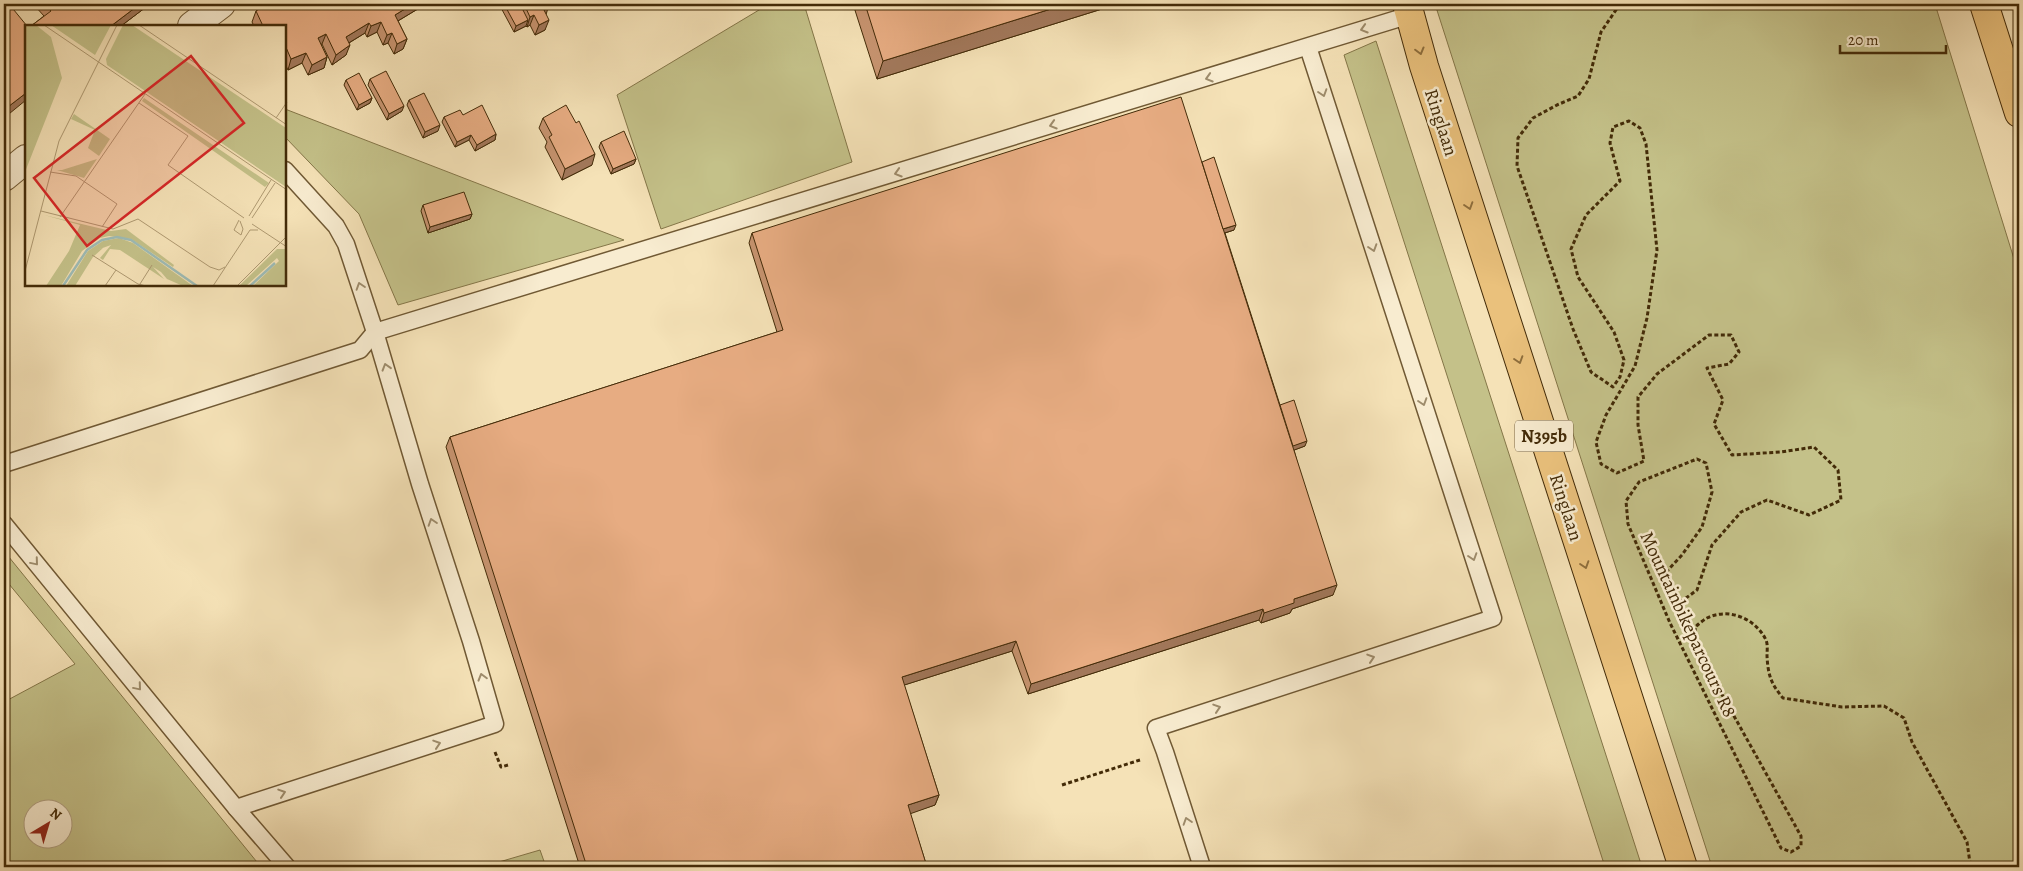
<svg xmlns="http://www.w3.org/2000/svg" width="2023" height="871" font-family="Alegreya,serif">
<rect width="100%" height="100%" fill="#f5e2b7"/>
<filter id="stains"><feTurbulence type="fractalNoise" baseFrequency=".004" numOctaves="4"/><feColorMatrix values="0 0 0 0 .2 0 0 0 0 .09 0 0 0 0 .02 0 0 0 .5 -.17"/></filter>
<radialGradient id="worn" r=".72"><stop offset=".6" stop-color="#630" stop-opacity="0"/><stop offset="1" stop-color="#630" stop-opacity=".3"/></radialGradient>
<!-- green -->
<g fill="#c4c189" stroke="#847648" fill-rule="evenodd">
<polygon points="769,4 804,4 852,162 661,229 617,95"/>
<polygon points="1435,4 1935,4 2019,275 2019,867 1712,867"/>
<polygon points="1376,41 1642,867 1605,867 1344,55"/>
<polygon points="285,109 624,240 398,305 359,214 285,137"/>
<path d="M4 551 261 867H4V702L75 664 4 578ZM32 808H62V838H32Z"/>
<polygon points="540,850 546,867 482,867"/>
</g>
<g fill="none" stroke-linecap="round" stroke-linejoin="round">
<defs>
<g id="service">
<polyline points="4,464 360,350 375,332 1410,15"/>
<polyline points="4,524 236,808 287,867"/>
<polyline points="236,808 495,724 471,641 420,484 375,332 346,244 336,226 285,170"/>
<polyline points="1202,867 1165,752 1156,728 1493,618 1308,47"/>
</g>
<g id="minor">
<polyline points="192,26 221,4"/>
<polyline points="4,177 26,159"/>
</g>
<g id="primary">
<polyline points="1407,4 1424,66 1683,867"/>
<polyline points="1984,4 2019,113"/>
</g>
</defs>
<!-- service casing -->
<use href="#service" stroke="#705934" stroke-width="19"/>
<!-- minor casing -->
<use href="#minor" stroke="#705934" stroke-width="30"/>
<!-- primary casing -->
<use href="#primary" stroke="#432b08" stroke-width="30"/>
<!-- path -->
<g stroke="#432b08" stroke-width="3" stroke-dasharray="4 2.5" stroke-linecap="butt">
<path d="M1620 4 1601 32 1589 79 1578 96 1557 105 1533 118 1518 138 1517 166 1573 329 1591 372 1613 387 1620 377 1624 360 1614 332 1578 277 1571 249 1586 215 1620 181 1610 143 1613 127 1629 121 1640 128 1646 144 1657 250 1647 318 1635 366 1606 415 1596 442 1601 464 1617 473 1644 461 1638 425V397L1657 374 1709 335H1731L1739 352 1729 364 1707 368 1723 400 1714 424 1732 455 1781 452 1814 447 1838 470 1841 500 1809 515 1767 500 1741 512 1712 545 1697 590 1682 601 1667 592V571L1682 555 1702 527 1712 492 1706 463 1697 459 1639 482 1626 501 1628 524 1670 623 1781 848 1791 852 1801 846V836L1696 648 1695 627C1699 624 1703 620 1707 618 1729 607 1756 619 1766 640 1768 645 1767 651 1767 656 1768 675 1771 684 1783 698L1842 707 1884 706 1904 718 1912 742 1967 842 1970 863 1968 867"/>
<polyline points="495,752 501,767 508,765"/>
<polyline points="1062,785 1140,760"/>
</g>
<!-- service -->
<use href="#service" stroke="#f8ecd0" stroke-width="16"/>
<!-- minor -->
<use href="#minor" stroke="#f8ecd0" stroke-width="28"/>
<!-- primary -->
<use href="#primary" stroke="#eac17c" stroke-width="28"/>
</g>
<!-- wall -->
<g fill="#c79470" stroke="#432b08">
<polygon points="36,4 150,4 121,26 31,26 44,16 35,6"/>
<polygon points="267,4 426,4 398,21 407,39 403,49 394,54 388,43 383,45 377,32 367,37 365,33 349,43 346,55 332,65 322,44 321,45 327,57 324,68 308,75 302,63 288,70 285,64 285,26 254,26 252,22 256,11"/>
<polygon points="499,4 546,4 545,30 535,35 530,25 527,27 526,26 514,32"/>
<polygon points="853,4 1118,4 877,79"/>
<polygon points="370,79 402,111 387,120 368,85"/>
<polygon points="346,80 372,98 370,103 357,110 344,85"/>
<polygon points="409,100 438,131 423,138 407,105"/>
<polygon points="463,115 496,134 495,140 475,151 469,140 455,147 442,122 444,117"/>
<polygon points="543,118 592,165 562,180 545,147 547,142 539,128"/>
<polygon points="601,142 636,159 634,164 611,174 599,147"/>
<polygon points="1202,162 1234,230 1225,233 1280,405 1305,446 1294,450 1333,595 1292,609 1290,613 1261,623 1259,620 1028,694 1012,651 904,685 939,795 935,805 910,813 927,867 580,867 446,447 450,437 777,332 749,243 752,233"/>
<polygon points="423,205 472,214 470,219 428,233 421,211"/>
</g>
<!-- shaded-wall -->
<g fill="#a2785b" stroke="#432b08">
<polygon points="140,4 150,4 121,26 111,26"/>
<polygon points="413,4 426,4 391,25 395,15"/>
<polygon points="1067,4 1118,4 877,79 883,61"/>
<polygon points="548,8 545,18 544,10"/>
<polygon points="534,15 530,25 527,27 530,17"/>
<polygon points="528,20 526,26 514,32 516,26"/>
<polygon points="549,20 545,30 535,35 539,25"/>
<polygon points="381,22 377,32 367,37 371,26"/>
<polygon points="369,23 365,33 342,47 346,37"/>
<polygon points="392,33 388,43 383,45 387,35"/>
<polygon points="326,34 322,44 314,49 318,38"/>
<polygon points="407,39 403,49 394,54 397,44"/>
<polygon points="350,45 346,55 332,65 336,55"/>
<polygon points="306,53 302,63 288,70 291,59"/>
<polygon points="327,57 324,68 308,75 312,65"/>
<polygon points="26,93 26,100 4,118 4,110"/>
<polygon points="372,98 370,103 357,110 359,105"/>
<polygon points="404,106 402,111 387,120 389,114"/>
<polygon points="440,125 438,131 423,138 425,132"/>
<polygon points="496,134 495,140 475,151 477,145"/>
<polygon points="471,135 469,140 455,147 457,142"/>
<polygon points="595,154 592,165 562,180 565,169"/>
<polygon points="636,159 634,164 611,174 613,169"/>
<polygon points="472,214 470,219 428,233 430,227"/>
<polygon points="1236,225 1234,230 1218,235 1220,230"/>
<polygon points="1307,441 1305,446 1289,452 1291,446"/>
<polygon points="1337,585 1333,595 1292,609 1290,613 1261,623 1264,613 1294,599"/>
<polygon points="1263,609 1259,620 1028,694 1031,684"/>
<polygon points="1016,641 1012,651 898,687 902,677"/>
<polygon points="939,795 935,805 904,816 908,805"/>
</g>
<!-- building -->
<g fill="#e7ac82" stroke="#432b08">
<polygon points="4,4 9,4 27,26 26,93 4,110"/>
<polygon points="45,4 140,4 111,26 31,26 51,11"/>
<polygon points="267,4 413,4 395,15 407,39 397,44 392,33 387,35 381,22 371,26 369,23 346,37 350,45 336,55 326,34 318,38 327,57 312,65 306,53 291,59 285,45 285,26 263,26 256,11"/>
<polygon points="504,4 520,4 528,20 516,26"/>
<polygon points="524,4 546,4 548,8 544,10 549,20 539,25 534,15 530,17"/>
<polygon points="865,4 1067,4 883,61"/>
<polygon points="386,71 404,106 389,114 370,79"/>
<polygon points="359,73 372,98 359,105 346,80"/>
<polygon points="424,93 440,125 425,132 409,100"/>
<polygon points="1181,97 1337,585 1294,599 1294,603 1264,613 1263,609 1031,684 1016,641 902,677 939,795 908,805 927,867 587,867 450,437 783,330 752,233"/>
<polygon points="482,105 496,134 477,145 471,135 457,142 444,117 460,110 463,115"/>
<polygon points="566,105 576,123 579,121 595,154 565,169 549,137 552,135 543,118"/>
<polygon points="624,131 636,159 613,169 601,142"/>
<polygon points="1214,157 1236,225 1223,229 1202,162"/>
<polygon points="464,192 472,214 430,227 423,205"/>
<polygon points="1294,400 1307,441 1293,446 1280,405"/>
</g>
<!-- one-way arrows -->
<defs><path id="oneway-chevron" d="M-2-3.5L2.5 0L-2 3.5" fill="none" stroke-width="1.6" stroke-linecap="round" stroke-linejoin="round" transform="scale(1.25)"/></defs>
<g stroke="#9e8c6c">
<use href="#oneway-chevron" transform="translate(1364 29) rotate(163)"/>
<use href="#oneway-chevron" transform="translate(1209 78) rotate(163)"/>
<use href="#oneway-chevron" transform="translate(1323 93) rotate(72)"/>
<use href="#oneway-chevron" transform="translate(1053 125) rotate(163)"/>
<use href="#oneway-chevron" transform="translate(898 173) rotate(163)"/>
<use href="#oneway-chevron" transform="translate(1373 248) rotate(72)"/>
<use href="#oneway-chevron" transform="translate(360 286) rotate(-108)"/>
<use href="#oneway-chevron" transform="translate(386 367) rotate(-107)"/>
<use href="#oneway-chevron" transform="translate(1423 402) rotate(72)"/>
<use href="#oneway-chevron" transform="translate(432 522) rotate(-108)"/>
<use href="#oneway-chevron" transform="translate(1473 557) rotate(72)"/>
<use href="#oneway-chevron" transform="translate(35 562) rotate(50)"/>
<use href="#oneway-chevron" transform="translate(1371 658) rotate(-18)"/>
<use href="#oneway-chevron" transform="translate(482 677) rotate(-106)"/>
<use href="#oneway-chevron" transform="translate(138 687) rotate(50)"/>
<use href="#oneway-chevron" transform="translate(1217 708) rotate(-18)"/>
<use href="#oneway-chevron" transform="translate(437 744) rotate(-18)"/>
<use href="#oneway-chevron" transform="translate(282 793) rotate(-18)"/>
<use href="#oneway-chevron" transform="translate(1187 821) rotate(-108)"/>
</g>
<g stroke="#8e6e3c">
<use href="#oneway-chevron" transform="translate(1420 51) rotate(75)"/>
<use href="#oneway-chevron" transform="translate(1469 206) rotate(72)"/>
<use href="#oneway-chevron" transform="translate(1519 360) rotate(72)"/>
<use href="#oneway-chevron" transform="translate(1585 565) rotate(72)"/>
</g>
<g text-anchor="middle" stroke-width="5" stroke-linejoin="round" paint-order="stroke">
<!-- shield labels -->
<rect fill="#f8ecd0" stroke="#796544" stroke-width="1" x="1515" y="420.5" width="58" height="31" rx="4"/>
<g font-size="18" font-weight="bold" fill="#432b08">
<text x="1544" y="442">N395b</text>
</g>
<!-- street labels -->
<g font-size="19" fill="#432b08" stroke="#f8ecd0">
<text transform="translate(1442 122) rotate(72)" y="7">Ringlaan</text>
<text transform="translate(1567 507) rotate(72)" y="7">Ringlaan</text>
<text transform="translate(1689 624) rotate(65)" y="7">Mountainbikeparcours R8</text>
</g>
</g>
<!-- overview -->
<g transform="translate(25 25)">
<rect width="261" height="261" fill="#f5e2b7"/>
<path d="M0 0H11L26 12 37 53 0 147ZM26 0H86L70 30ZM98 0H107L261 103V162L82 40 81 34ZM119 73 244 158 240 162 117 76ZM49 89 85 114 74 131 63 123 70 105 46 94ZM72 134 59 153 32 145H37ZM19 190 86 206 101 204 149 240 148 242 106 214 84 211 75 213 57 226 36 261H21L44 226 55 200ZM94 213 108 218 168 261H158L142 254 136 247 128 242 139 254 95 225 85 224 78 235 75 233 86 220 72 225 78 223 68 232 50 261H41L63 226 78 216ZM252 224H261V261H228L254 236 252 233 221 261H214Z" fill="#c4c189"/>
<path fill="none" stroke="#9ebcb6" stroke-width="2.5" d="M38 261 62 225 77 215 92 212 106 215 172 261M225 261 250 238"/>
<path fill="none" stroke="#ae9971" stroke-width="1" d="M19 0 262 165M114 0 262 100M114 78 163 111 143 140 219 193M251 93 262 77M25 147 51 151 92 179 77 202M16 186 88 204 113 194 185 242 194 245 200 242M224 191 246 155M35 192 120 69M227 193 250 158M214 195 209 205 216 210 218 204 215 196M227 199 262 222M67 230 113 259 121 261M0 246 34 116 92 0M115 259 127 240M80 261 91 245M188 261 225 205H233M212 261 262 211"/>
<path fill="#d62828" fill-opacity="0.15" stroke="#d62828" stroke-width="2.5" d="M166 31 219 98 62 221 9 153Z"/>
<rect width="261" height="261" fill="none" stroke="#432b08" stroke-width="2.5"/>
</g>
<!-- margin -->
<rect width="2023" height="871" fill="none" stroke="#f5e2b7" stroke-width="20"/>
<rect x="5" y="5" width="2013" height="861" fill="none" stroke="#432b08" stroke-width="2.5"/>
<rect x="10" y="10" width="2003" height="851" fill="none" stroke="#432b08"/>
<!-- north arrow -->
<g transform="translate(48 824) rotate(38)"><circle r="24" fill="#f8ecd0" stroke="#b09f80"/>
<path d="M0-4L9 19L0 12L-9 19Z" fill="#8f2418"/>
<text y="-8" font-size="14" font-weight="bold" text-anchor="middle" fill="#432b08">N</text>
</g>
<!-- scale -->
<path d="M1840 45v8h106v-8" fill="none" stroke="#432b08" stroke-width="2.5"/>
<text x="1848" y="45" font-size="15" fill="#432b08" stroke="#f8ecd0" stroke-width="4" paint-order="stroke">20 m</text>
<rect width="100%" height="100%" filter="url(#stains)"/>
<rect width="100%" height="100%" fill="url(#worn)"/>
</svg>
